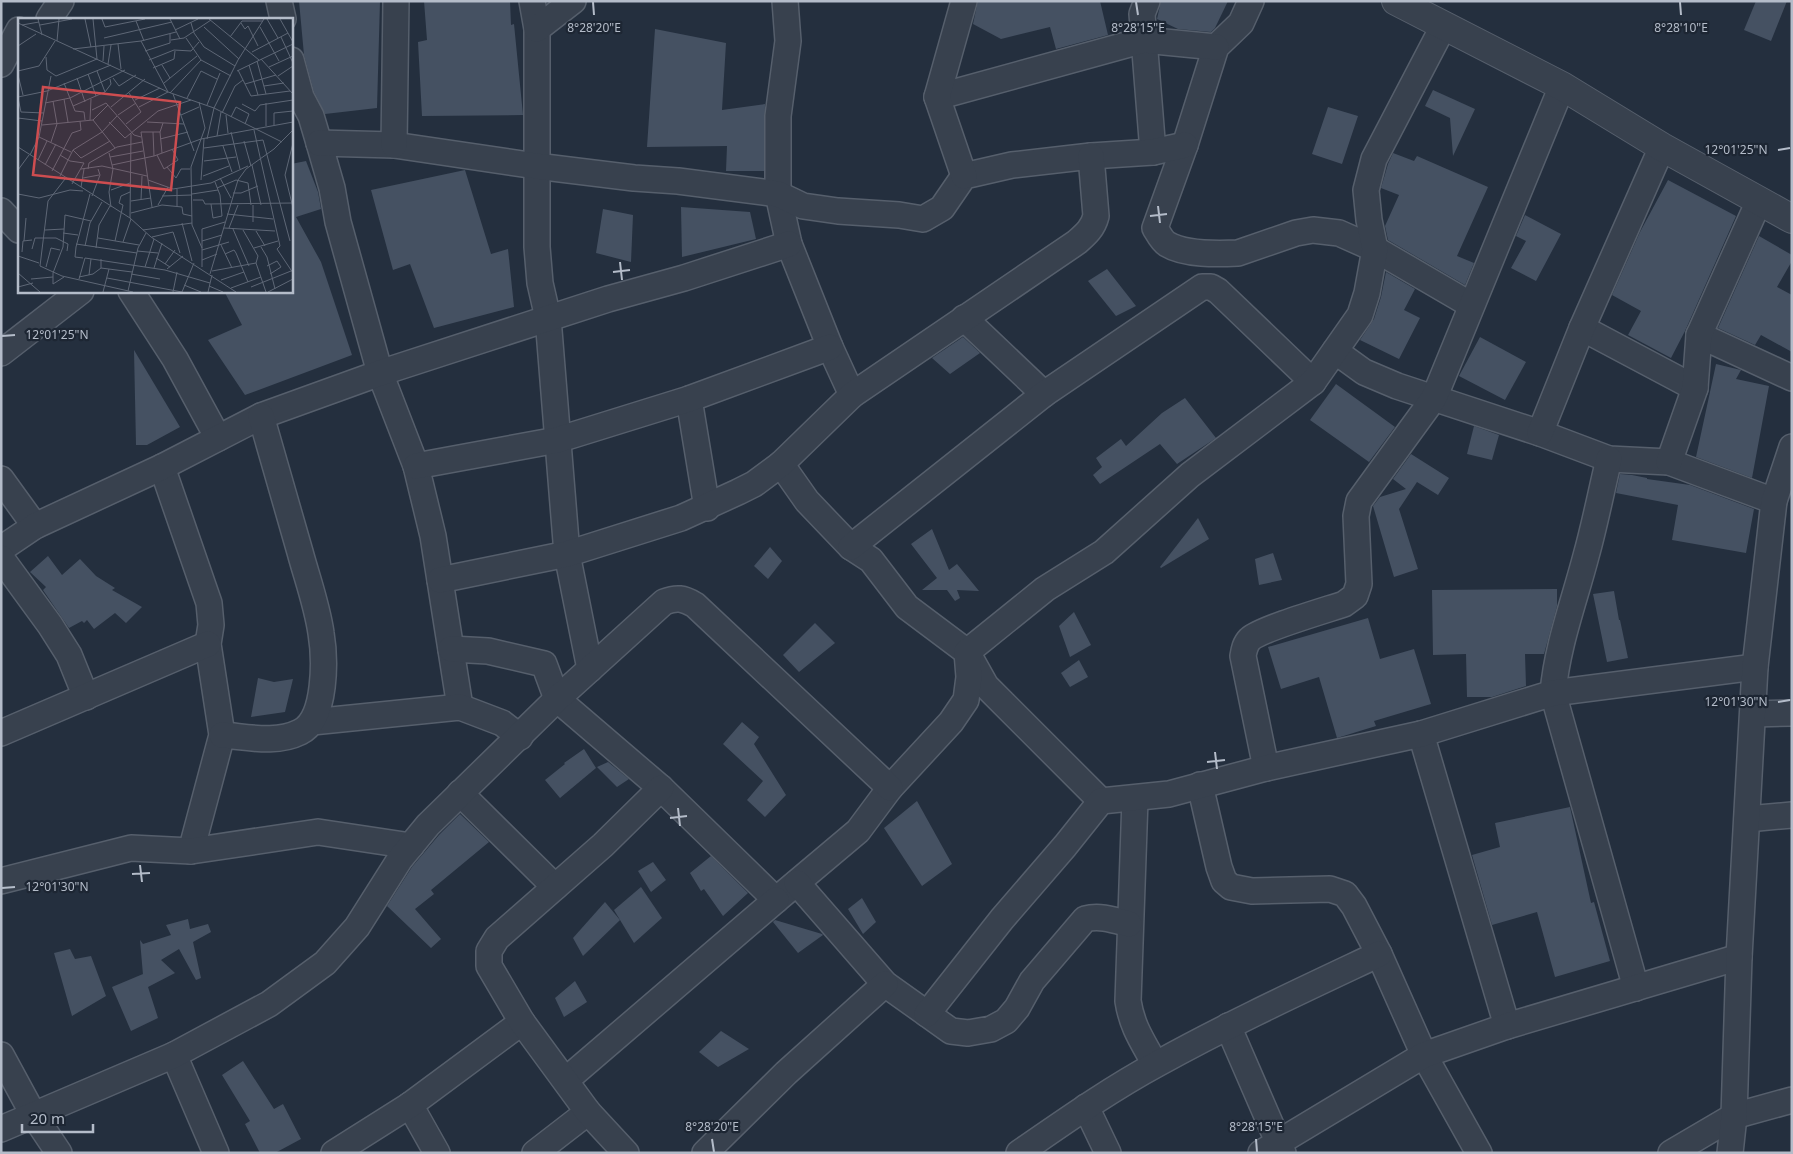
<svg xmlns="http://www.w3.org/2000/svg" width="1793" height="1154" font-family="'Noto Sans',sans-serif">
<rect width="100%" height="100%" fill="#242f3e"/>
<!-- building -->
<g fill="#455162">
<polygon points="299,1 380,1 377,108 325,114 314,92 304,55"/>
<polygon points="424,1 510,1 511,25 514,24 523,115 422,116 418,42 427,40"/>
<polygon points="978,1 1100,1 1108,35 1056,49 1050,27 1001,39 973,24"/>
<polygon points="1161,1 1228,1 1215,28 1211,32 1178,29 1157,19"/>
<polygon points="1756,1 1787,1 1771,41 1744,30"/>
<polygon points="655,29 726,43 722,110 765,104 764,171 726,171 727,146 647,147"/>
<polygon points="1433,90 1475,109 1453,156 1450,118 1425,106"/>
<polygon points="1328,107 1358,116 1342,164 1312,154"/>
<polygon points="1393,153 1414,161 1417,156 1488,187 1457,256 1474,263 1465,285 1388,240 1385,226 1399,195 1381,188 1388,164"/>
<polygon points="306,161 318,192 321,209 296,217 321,262 352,355 245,395 208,340 242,325 224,291 291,291 291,164"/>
<polygon points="465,170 491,254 508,249 514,307 434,328 410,264 393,270 371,190"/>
<polygon points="1668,180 1736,216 1685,331 1671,358 1628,335 1641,311 1612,295 1640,232"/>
<polygon points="681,207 750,212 756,239 682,257"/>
<polygon points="603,209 633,215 631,262 596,253"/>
<polygon points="1525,215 1561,234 1536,281 1511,268 1526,241 1516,236"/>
<polygon points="1759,236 1792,255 1792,261 1777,287 1792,295 1792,352 1761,335 1755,345 1718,328"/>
<polygon points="1107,269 1136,306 1116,316 1088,281"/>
<polygon points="1386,272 1415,289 1404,310 1420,318 1399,359 1360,340 1374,319 1381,297"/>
<polygon points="963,337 980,353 950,374 932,358"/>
<polygon points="1480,337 1526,362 1505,400 1459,376"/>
<polygon points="134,350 180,427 147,445 136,445"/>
<polygon points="1716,364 1741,370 1736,379 1769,386 1752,478 1696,457"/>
<polygon points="1336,384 1395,427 1369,462 1310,420"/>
<polygon points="1185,398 1216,438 1177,464 1160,444 1100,484 1093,475 1102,467 1096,458 1121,439 1126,446 1162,413"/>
<polygon points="1474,426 1499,435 1492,460 1467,454"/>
<polygon points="1411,454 1449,478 1438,495 1417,482 1399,509 1418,569 1394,577 1373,506 1380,497 1406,489 1393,479"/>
<polygon points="1620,474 1632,475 1647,478 1647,479 1690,485 1754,509 1746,553 1672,540 1678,505 1616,493"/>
<polygon points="1198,518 1209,539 1161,568 1160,567"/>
<polygon points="932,529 949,570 957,564 979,591 957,590 960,598 955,601 947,590 922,590 937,578 911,544"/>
<polygon points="770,547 782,561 768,579 754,566"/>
<polygon points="1273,553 1282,580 1259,585 1255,559"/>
<polygon points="48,556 62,575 80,559 96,576 115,588 112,590 142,607 126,623 115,613 94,629 87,620 84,623 82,621 69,628 43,590 46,587 30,572"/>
<polygon points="1557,589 1557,606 1544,654 1525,654 1526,686 1492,697 1467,697 1466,654 1433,655 1432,590"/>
<polygon points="1614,591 1619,620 1620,620 1628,658 1607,662 1593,594"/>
<polygon points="1074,612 1091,645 1070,657 1059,626"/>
<polygon points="1368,618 1380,659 1414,649 1431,704 1374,721 1376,726 1337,738 1319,677 1281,689 1268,647"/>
<polygon points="815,623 835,643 799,672 783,655"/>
<polygon points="1079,660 1088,677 1070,687 1061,673"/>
<polygon points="258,678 274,682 293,679 285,712 251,717"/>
<polygon points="742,722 759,737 754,744 786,795 765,817 747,800 763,781 723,744"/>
<polygon points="584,749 596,768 560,798 545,780 565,764 564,763"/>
<polygon points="608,762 629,779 617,787 597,767"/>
<polygon points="917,801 952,864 922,886 884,828"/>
<polygon points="1570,807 1591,903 1594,902 1610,961 1555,977 1537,912 1492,925 1472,855 1500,847 1495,823"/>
<polygon points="460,814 489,842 431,890 434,894 415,909 441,939 431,948 387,906 412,867 439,835"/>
<polygon points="711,856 748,893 723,916 704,889 701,891 690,873"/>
<polygon points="653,862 666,880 651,892 638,871"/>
<polygon points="641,887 662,918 634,943 614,910"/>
<polygon points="862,898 876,922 863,934 848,909"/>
<polygon points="605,902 620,920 583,956 573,938"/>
<polygon points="188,919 190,929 208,924 211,932 193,942 201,978 196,980 179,949 161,960 175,973 148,987 158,1018 131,1031 112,987 143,974 143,975 140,940 143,944 171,935 166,925"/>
<polygon points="775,920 822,934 823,935 798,953 773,922"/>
<polygon points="70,949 75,959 91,956 106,996 72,1016 54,953"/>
<polygon points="575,981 587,1002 564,1017 555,998"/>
<polygon points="721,1031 749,1049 718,1067 699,1052"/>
<polygon points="243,1061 274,1109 283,1104 301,1139 275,1153 260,1153 245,1124 250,1121 222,1075"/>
</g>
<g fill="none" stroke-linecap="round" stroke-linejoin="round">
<defs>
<g id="minor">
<polyline points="279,1 283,19"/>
<polyline points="532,1 537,29 537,247 540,283 548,318 567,554 590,669"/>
<polyline points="785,1 788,41 778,116 778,194 789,244 830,347 852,395"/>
<polyline points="1147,1 1142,14 1153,152"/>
<path d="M1251 1 1241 23 1216 47 1185 145 1155 228C1158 233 1162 241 1167 244 1185 255 1217 254 1238 253L1296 233 1313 230 1339 233 1375 249 1471 305"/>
<polyline points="49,19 61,1"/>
<polyline points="537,29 573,1"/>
<polyline points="291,60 301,97 311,116 319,143 332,188 338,222 380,373 416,466 433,536 460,707"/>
<polyline points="1,64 19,30"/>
<polyline points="937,97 1144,40 1216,47"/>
<polyline points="319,143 394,145 536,166 634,178 678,181 778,194 803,206 838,211 899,215 923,219 942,208 964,176 1012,165 1091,156 1153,152 1185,145"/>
<polyline points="394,145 396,1"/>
<polyline points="964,176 937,97 964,1"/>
<polyline points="1,211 19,230"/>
<polyline points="131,291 175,359 218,438"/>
<polyline points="964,318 1044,394"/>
<polyline points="1582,328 1695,388"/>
<polyline points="1699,335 1792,378"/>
<polyline points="1335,351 1364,372 1397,386 1540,433 1609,459 1669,462 1774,501"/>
<polyline points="1,353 81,291"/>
<polyline points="689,399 707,508"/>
<polyline points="1540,433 1582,328 1662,147"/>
<path d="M1609 459C1601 492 1595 524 1586 556 1574 602 1557 646 1553 693L1636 988"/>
<polyline points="1669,462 1695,388 1699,335 1759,201"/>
<polyline points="781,464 807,501 851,547 871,560 907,607 967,652 986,686 1101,801"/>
<polyline points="416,466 557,440 689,399 830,347"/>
<polyline points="162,467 209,603 211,625 208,644 222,735 191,851"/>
<polyline points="1,479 35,526"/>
<polyline points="851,547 1044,394 1202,287 1211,287 1218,291 1313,382"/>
<polyline points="1,549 35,526 162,467 261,416 380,373 608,299 684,278 789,244"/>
<polyline points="1,558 50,625 69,655 86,697"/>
<path d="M440 580 567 554 681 518 738 492 754 484 781 464 852 395 1077 242C1086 234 1093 228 1096 216L1091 156"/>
<polyline points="451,649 488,651 544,664 557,699 661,788 776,900 858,831 890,788 951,722 966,700 969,677 967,652 1045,589 1104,552 1190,475 1313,382 1360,315 1367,293 1375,249 1369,220 1366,190 1374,159 1444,25"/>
<polyline points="1753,714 1792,713"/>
<polyline points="312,722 460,707 502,723 520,737"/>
<polyline points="1,733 208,644"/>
<polyline points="1421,734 1507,1026"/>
<path d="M222 735C248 737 276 744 300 732 327 719 325 657 321 633 317 605 307 578 300 552 287 506 274 461 261 416"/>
<path d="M1266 768 1243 656C1244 650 1245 644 1250 639 1261 629 1326 610 1344 604L1355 596 1359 584 1356 516 1359 501 1434 398 1562 86"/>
<polyline points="1200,785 1219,867 1224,881 1231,887 1252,891 1330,889 1345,894 1354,906 1379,954 1424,1055 1479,1153"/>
<polyline points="460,793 555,887"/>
<path d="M1135 799 1128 1001C1132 1027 1143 1042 1155 1064"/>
<polyline points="1747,819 1792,815"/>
<polyline points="1,881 131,848 191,851 318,832 411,846"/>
<path d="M797 883 885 984 951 1031 968 1033 991 1029 1006 1021 1017 1008 1032 981 1085 919C1100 915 1114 920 1129 924"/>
<polyline points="927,1014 1002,919 1065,846 1101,801 1169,794 1266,768 1421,734 1553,693 1755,667"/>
<polyline points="1228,1026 1283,1153"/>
<polyline points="1,1055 33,1114 59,1153"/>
<polyline points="174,1055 216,1153"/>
<polyline points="566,1080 776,900"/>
<polyline points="410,1105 437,1153"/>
<polyline points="1086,1107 1108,1153"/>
<path d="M1 1129 174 1055 269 1004 325 963 357 927 400 859 428 825 557 699 664 602C677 597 683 598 695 605L890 788"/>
<polyline points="334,1153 410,1105 522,1022"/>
<polyline points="535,1153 588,1112"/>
<polyline points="626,1153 588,1112 522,1022 489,966 489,951 497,938 603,845 661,788"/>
<polyline points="705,1153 786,1073 885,984"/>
<path d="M1019 1153C1064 1122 1109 1090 1157 1064 1229 1024 1305 989 1379 954"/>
<polyline points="1261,1153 1424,1055 1507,1026 1739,957"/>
<polyline points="1671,1153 1734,1116 1792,1100"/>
<polyline points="1730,1153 1734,1116 1739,957 1755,667 1774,501 1792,447"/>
</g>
<polyline id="tertiary" points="1396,1 1562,86 1662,147 1792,219"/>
</defs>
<!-- minor casing -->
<use href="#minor" stroke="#565f6c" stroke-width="28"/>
<!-- tertiary casing -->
<use href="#tertiary" stroke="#565f6c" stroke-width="30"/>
<!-- minor -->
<use href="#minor" stroke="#38414e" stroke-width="25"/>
<!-- tertiary -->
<use href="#tertiary" stroke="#38414e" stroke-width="28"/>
</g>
<!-- ticks -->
<path fill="none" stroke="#b4bcc9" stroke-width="2" d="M593 2 594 15M1136 2 1138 15M1680 2 1681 15M1778 150 1790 148M1158 206 1160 223M1150 216 1167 214M620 262 622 280M613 272 630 270M2 336 15 335M1778 702 1790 700M1215 752 1217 769M1207 762 1225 760M678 808 680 826M670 818 687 816M140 865 142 882M132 874 150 873M2 888 15 887M712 1139 714 1152M1256 1139 1257 1152"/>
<!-- overview -->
<g transform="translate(18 18)">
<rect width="275" height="275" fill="#242f3e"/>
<path fill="none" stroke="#5e6776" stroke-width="1" d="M20 1 24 17M67 1 73 29M84 1 87 9 127 1M152 1 162 21M191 1 241 42M249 1 260 20M262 1 275 24M118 3 126 23M0 5 150 74 196 90 264 124M173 5 176 15 186 29 217 48M223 5 227 11 230 8 240 28M4 7 21 4M22 7 54 1M186 9 221 41M242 9 261 43M157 12 180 1M212 19 224 3H245M263 19 275 45M86 20 154 4M168 20 183 42 213 58M153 22 166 20 193 2M39 23 41 1M100 26 103 51M0 28 18 16M55 31 123 23 158 14M127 33 152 25V16M234 34 270 15M28 39 29 52 38 58 79 41 75 1M243 41 275 76M131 42 156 32 173 33 181 24M85 43 86 28M239 43 248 76M90 46 93 27M144 47 152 60M231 47 240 77M251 49 275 38M135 50 156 41 157 33M220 52 233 78 272 73M0 53 21 48 37 23M79 53 87 74M219 53 275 26M70 56 78 78M0 57 5 77M260 58 275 48M59 60 67 84M95 60 101 68 118 57M46 65 57 93 66 94 67 102M146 65 179 38M227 66 258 57M246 68 266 65M152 75 183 42M155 76 176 133M0 79 29 73 93 47M0 80 3 94 26 95M169 80 183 53 199 61M46 81 50 104M117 82 142 70M181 84 187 110 173 149 174 207 184 230M27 85 52 80 107 52M224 86 237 93 242 87 275 82M189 87 202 55M55 88 87 74 93 66 92 61M93 89 127 61M121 89 150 74 123 23M74 92 88 85 116 117 123 119M204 95 217 68 225 62M100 97 118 85M163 97 181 89M208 97 210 115M213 99 218 89 231 96 227 106M0 100 24 103M72 102 73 81M75 102 97 130M91 104 107 120 140 93 173 82M129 104 166 106M108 106 123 94 111 75M24 107 75 102 90 87M256 107V95L275 93M248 108V85M236 112 262 228 259 231 275 255M123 114 134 189M123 114H142M135 114 136 138M213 114 222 151M199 118 203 94M21 119 53 134M142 121 170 114M189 121 196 90 220 42 246 1M226 123 233 148M33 124 39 106 35 83M275 125 267 157 275 190M205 128 214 154M0 129 112 200 133 219 218 274M186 130 245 122 272 223M55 132 63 140 92 123M91 135 95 151 91 174 93 189M144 135 142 114 145 105M12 137 21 119 33 58M42 137 52 143 66 145 54 166M139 137 146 151 160 142 154 131M92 139 125 133M20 142 29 123M186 143 218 139M27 147 38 126M94 147 136 138 183 121 275 104M234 147 243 187M149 149 158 160 163 151H172M63 151 84 148 129 158M70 151 71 145 99 129 124 124M0 152 11 137M34 153 54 115 63 112 62 103M42 158 55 132 84 114 99 98M185 158 211 148M65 160 81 157M202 160 213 180M47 161 30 183 22 248 44 258 115 274M130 162 155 171 193 165 230 148M183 162 186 121M197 164 202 177 204 198M63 169 66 151M199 170 218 162 230 165 233 187M159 171V188M93 172 112 165M215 175H223L240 168M0 176 21 180 52 172 65 173M174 176 200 172M74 178 82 157 80 151M144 178 174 177M123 182 124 158M175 182H185L187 186 275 185M113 183 133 180M193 186 195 200 204 198M140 187 150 169M113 195 144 187 164 189 165 196 174 198M209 196 255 201M112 200 113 116M235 204V187M164 205 174 243M206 210 257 213M211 210 220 187M215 211 231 248M27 212 46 211M125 212 174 205M238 213 247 228M45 215 60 217M134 219 155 214 162 235M80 220 121 227M6 223 8 200M97 223 105 187 101 185 103 178 112 174M184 223 204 217M105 224 113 201M58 226 119 235M203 227 214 250M67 228 72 205 84 184M243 229 249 239 257 271M78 230 81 207 92 188M236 230 260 223M14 231 17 220H38L50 226 49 233M184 232 211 224M119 233 140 235M4 234 5 223 14 222M207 236 216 232 218 235 230 264M0 238 21 245M65 240 57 239 58 229 72 176M138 240 152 249M83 241V250L114 254M184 242 199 236M238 245 248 274M147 246 157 232M249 248 259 243 263 249 252 256M28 249 33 230 42 232M127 249 136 221M184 249V211L207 204M136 250 144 225M149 251 165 238M194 253 238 245 240 238 225 212M0 255 22 274M113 256 142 261M192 256 220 162 228 151 256 131 275 112M71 257 73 241M46 259 35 266V255L45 229 47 197 73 203M61 259 75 256 83 250M89 260 164 274M13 261 35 259M61 261 67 240 147 252 192 265M203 262 226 254M166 267 183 274M191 268 205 274M0 269 15 265M233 269 273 253M213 270 243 259M110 273 120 230 128 215M85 274 91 251M155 274 159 254M164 274 176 245M190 274 194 257M250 274 275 261"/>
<path fill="#ce4d50" fill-opacity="0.15" stroke="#ce4d50" stroke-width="2.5" d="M25 69 162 84 153 172 15 157Z"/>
<rect width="275" height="275" fill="none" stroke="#b4bcc9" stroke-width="2.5"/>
</g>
<g font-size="12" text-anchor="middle" fill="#b4bcc9" stroke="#1d2633" stroke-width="4.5" stroke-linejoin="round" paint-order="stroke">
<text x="594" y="32">8°28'20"E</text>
<text x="1138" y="32">8°28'15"E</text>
<text x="1681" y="32">8°28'10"E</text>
<text x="1736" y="154">12°01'25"N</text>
<text x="57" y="339">12°01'25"N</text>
<text x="1736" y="706">12°01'30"N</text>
<text x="57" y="891">12°01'30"N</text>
<text x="712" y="1131">8°28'20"E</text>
<text x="1256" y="1131">8°28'15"E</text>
</g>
<!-- border -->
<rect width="1793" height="1154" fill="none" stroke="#b4bcc9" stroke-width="5"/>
<!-- scale -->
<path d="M22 1124v8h71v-8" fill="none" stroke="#b4bcc9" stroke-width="2.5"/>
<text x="30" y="1124" font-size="15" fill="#b4bcc9" stroke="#1d2633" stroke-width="4" paint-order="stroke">20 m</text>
</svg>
